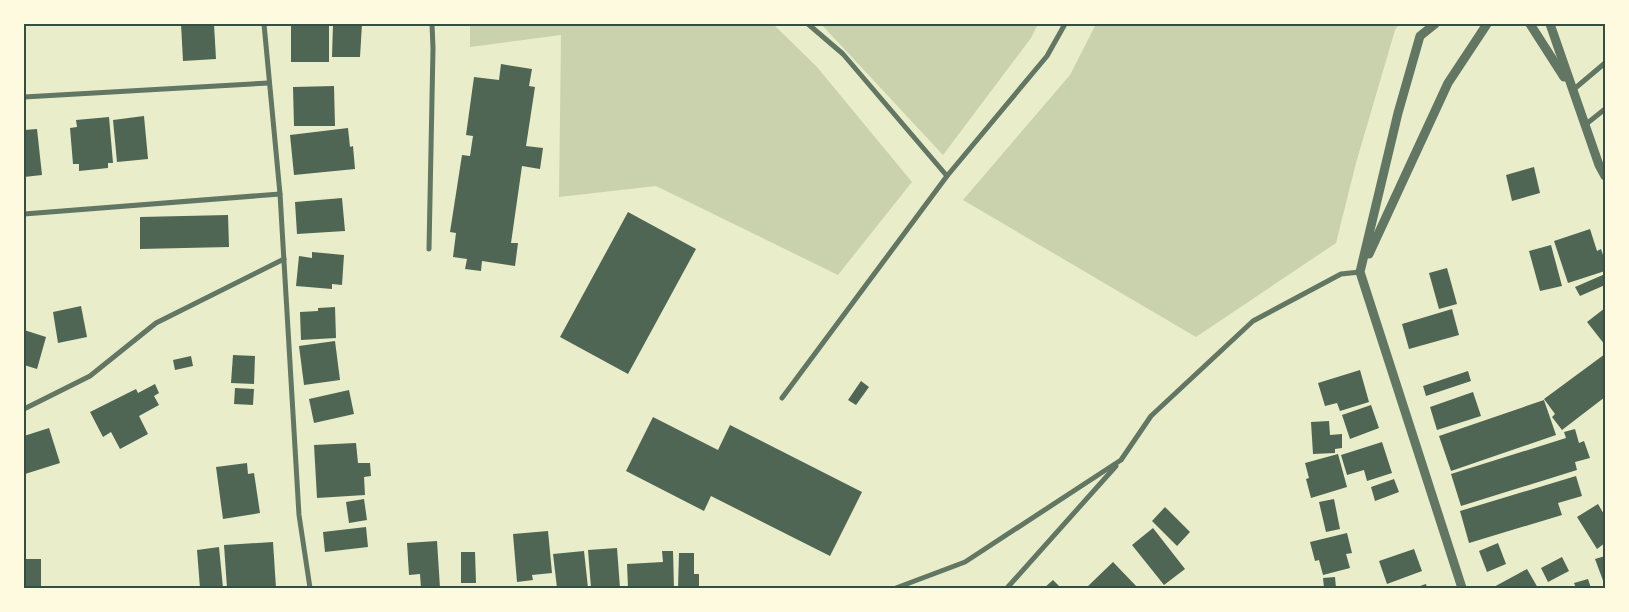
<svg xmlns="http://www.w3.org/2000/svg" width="1629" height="612" font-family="Overpass,sans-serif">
<rect width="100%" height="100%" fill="#e9edc9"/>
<!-- green -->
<g fill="#cad2ad">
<polygon points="470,24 773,24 817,67 912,182 838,275 656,186 559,197 561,35 470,47"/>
<polygon points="821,24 1038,24 1031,38 943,155"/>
<polygon points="1096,24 1399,24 1395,30 1356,163 1336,243 1196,337 963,200 1070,75"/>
</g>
<!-- building -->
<g fill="#4f6655">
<polygon points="181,24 214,24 216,59 183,61"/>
<rect x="291" y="24" width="38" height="38"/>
<polygon points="333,24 362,24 360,57 332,57"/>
<polygon points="501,64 532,69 529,86 535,87 526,146 543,148 540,169 522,166 511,243 518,243 515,266 482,261 481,271 465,269 467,259 453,257 456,233 450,232 462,155 470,156 473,136 466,135 474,77 499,80"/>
<polygon points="334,86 335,126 294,126 293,87"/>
<polygon points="144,116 148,159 117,162 113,120"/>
<polygon points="109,117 113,163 108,163 108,168 79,171 79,164 73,164 70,128 77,127 76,120"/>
<polygon points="348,128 350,147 353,146 355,169 294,175 290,135"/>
<polygon points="37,129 42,175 24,177 24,130"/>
<polygon points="1534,167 1540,193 1512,201 1506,175"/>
<polygon points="342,198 345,231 297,234 295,202"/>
<polygon points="628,212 696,249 628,374 560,337"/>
<polygon points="228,215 229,247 140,249 140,217"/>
<polygon points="1590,229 1597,251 1601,249 1605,261 1605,271 1568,283 1554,241"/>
<polygon points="1551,245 1562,286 1540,291 1529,251"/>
<polygon points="312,252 344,255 342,285 332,284 332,289 296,286 299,256 312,258"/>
<polygon points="1447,268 1457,304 1439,309 1429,273"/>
<polygon points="1605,274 1605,285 1580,296 1575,287"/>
<polygon points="81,306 87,337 58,343 53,312"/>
<polygon points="335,307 336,338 301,340 300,312 318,311 318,308"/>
<polygon points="1605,308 1605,345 1587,322"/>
<polygon points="1452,309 1459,335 1409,349 1402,324"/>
<polygon points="24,330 46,337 37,369 24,365"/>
<polygon points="335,341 340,380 304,385 299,346"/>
<polygon points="1605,354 1605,397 1562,430 1552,417 1555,414 1544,399"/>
<polygon points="233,355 255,356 254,384 231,383"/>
<polygon points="191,356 193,366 175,370 173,360"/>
<polygon points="1360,370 1369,402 1340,411 1337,403 1325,406 1318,383"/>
<polygon points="1468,371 1471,381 1426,396 1423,386"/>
<polygon points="861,381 869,387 856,405 848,400"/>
<polygon points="155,384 159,393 154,396 159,405 139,416 148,434 120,449 111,432 103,437 90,412 136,389 138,393"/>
<polygon points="235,388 254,389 253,405 234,404"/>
<polygon points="349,390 354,414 314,423 309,399"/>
<polygon points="1473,392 1481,416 1437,430 1430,407"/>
<polygon points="1544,400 1556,435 1451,471 1439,436"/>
<polygon points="1371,405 1379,428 1350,439 1342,415"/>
<polygon points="653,417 718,450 730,425 862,492 830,556 711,496 704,511 626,471"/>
<polygon points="1329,421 1330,435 1342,434 1342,448 1335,449 1335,453 1313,454 1311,422"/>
<polygon points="49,428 60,463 25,474 24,436"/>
<polygon points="1575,429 1579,443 1584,441 1590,458 1575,462 1577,470 1461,506 1451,474 1566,438 1564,432"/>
<polygon points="1382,442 1392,473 1367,481 1364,470 1347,475 1341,455"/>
<polygon points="356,443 358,463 370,463 371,476 364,477 365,495 317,498 314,445"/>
<polygon points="1338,454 1347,487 1311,498 1306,479 1309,478 1305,463"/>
<polygon points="247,463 248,474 254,473 260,513 223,519 216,467"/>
<polygon points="1576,476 1582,496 1558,503 1562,515 1469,543 1460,511"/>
<polygon points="1394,479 1399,492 1375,501 1371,487"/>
<polygon points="364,499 367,520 349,523 346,502"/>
<polygon points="1334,499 1340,529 1326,532 1319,502"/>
<polygon points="1598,504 1605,516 1605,543 1597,549 1577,517"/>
<polygon points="1165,507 1190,532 1177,546 1152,521"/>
<polygon points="366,527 368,547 325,552 323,532"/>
<polygon points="1153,528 1185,569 1164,585 1132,545"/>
<polygon points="548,531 552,573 532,575 533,580 517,582 513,534"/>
<polygon points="1347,533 1352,553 1346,554 1350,568 1323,575 1319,560 1315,561 1310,542"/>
<polygon points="437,541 440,588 421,588 420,574 409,575 407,543"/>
<polygon points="273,542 276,588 227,588 224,545"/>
<polygon points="1498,543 1506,564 1487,572 1479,551"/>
<polygon points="219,547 223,588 200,588 197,550"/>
<polygon points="617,548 620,588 591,588 588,550"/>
<polygon points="1414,549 1422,571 1387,584 1379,561"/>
<polygon points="584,551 588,588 557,588 553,554"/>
<polygon points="662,551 673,551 674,588 628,588 627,564 663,562"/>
<polygon points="461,552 475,552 476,583 461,583"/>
<polygon points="679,553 694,553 694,574 699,574 699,588 678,588"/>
<polygon points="1605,556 1605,586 1595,559"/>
<polygon points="1562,557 1569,571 1548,582 1541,568"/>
<rect x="24" y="559" width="17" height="29"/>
<polygon points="1113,562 1138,588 1086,588"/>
<polygon points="1527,569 1538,588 1492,588"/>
<polygon points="1335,577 1336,588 1324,588 1323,578"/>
<polygon points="1588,579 1591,588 1576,588 1574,583"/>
<polygon points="1053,580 1061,588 1044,588"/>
<polygon points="1426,584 1427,588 1414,588"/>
</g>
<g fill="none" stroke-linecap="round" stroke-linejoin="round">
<!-- minor -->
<g stroke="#617663" stroke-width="5">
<polyline points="264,24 280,194 299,515 310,588"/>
<polyline points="808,24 843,54 947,176"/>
<polyline points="1573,90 1605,63"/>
<polyline points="24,97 269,83"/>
<polyline points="1585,125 1605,109"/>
<polyline points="24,214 280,194"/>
<polyline points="429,249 433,48 432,24"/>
<polyline points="782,398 947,176 1047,56 1065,24"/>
<polyline points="24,409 90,376 156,323 284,259"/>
<polyline points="896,588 965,562 1121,460 1151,416 1253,321 1341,274 1360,272"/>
<polyline points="1007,588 1116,466"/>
</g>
<!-- tertiary -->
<g stroke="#617663" stroke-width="9">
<polyline points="1435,24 1420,36 1398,113 1360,272 1462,588"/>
<polyline points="1530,24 1564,77"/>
<polyline points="1550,24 1599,165 1605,176"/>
<polyline points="1369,254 1448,83 1487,24"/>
</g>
</g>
<!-- border -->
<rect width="1629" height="612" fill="none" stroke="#fefae0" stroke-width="50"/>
<rect x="25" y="25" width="1579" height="562" fill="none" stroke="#344e41" stroke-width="2"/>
</svg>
